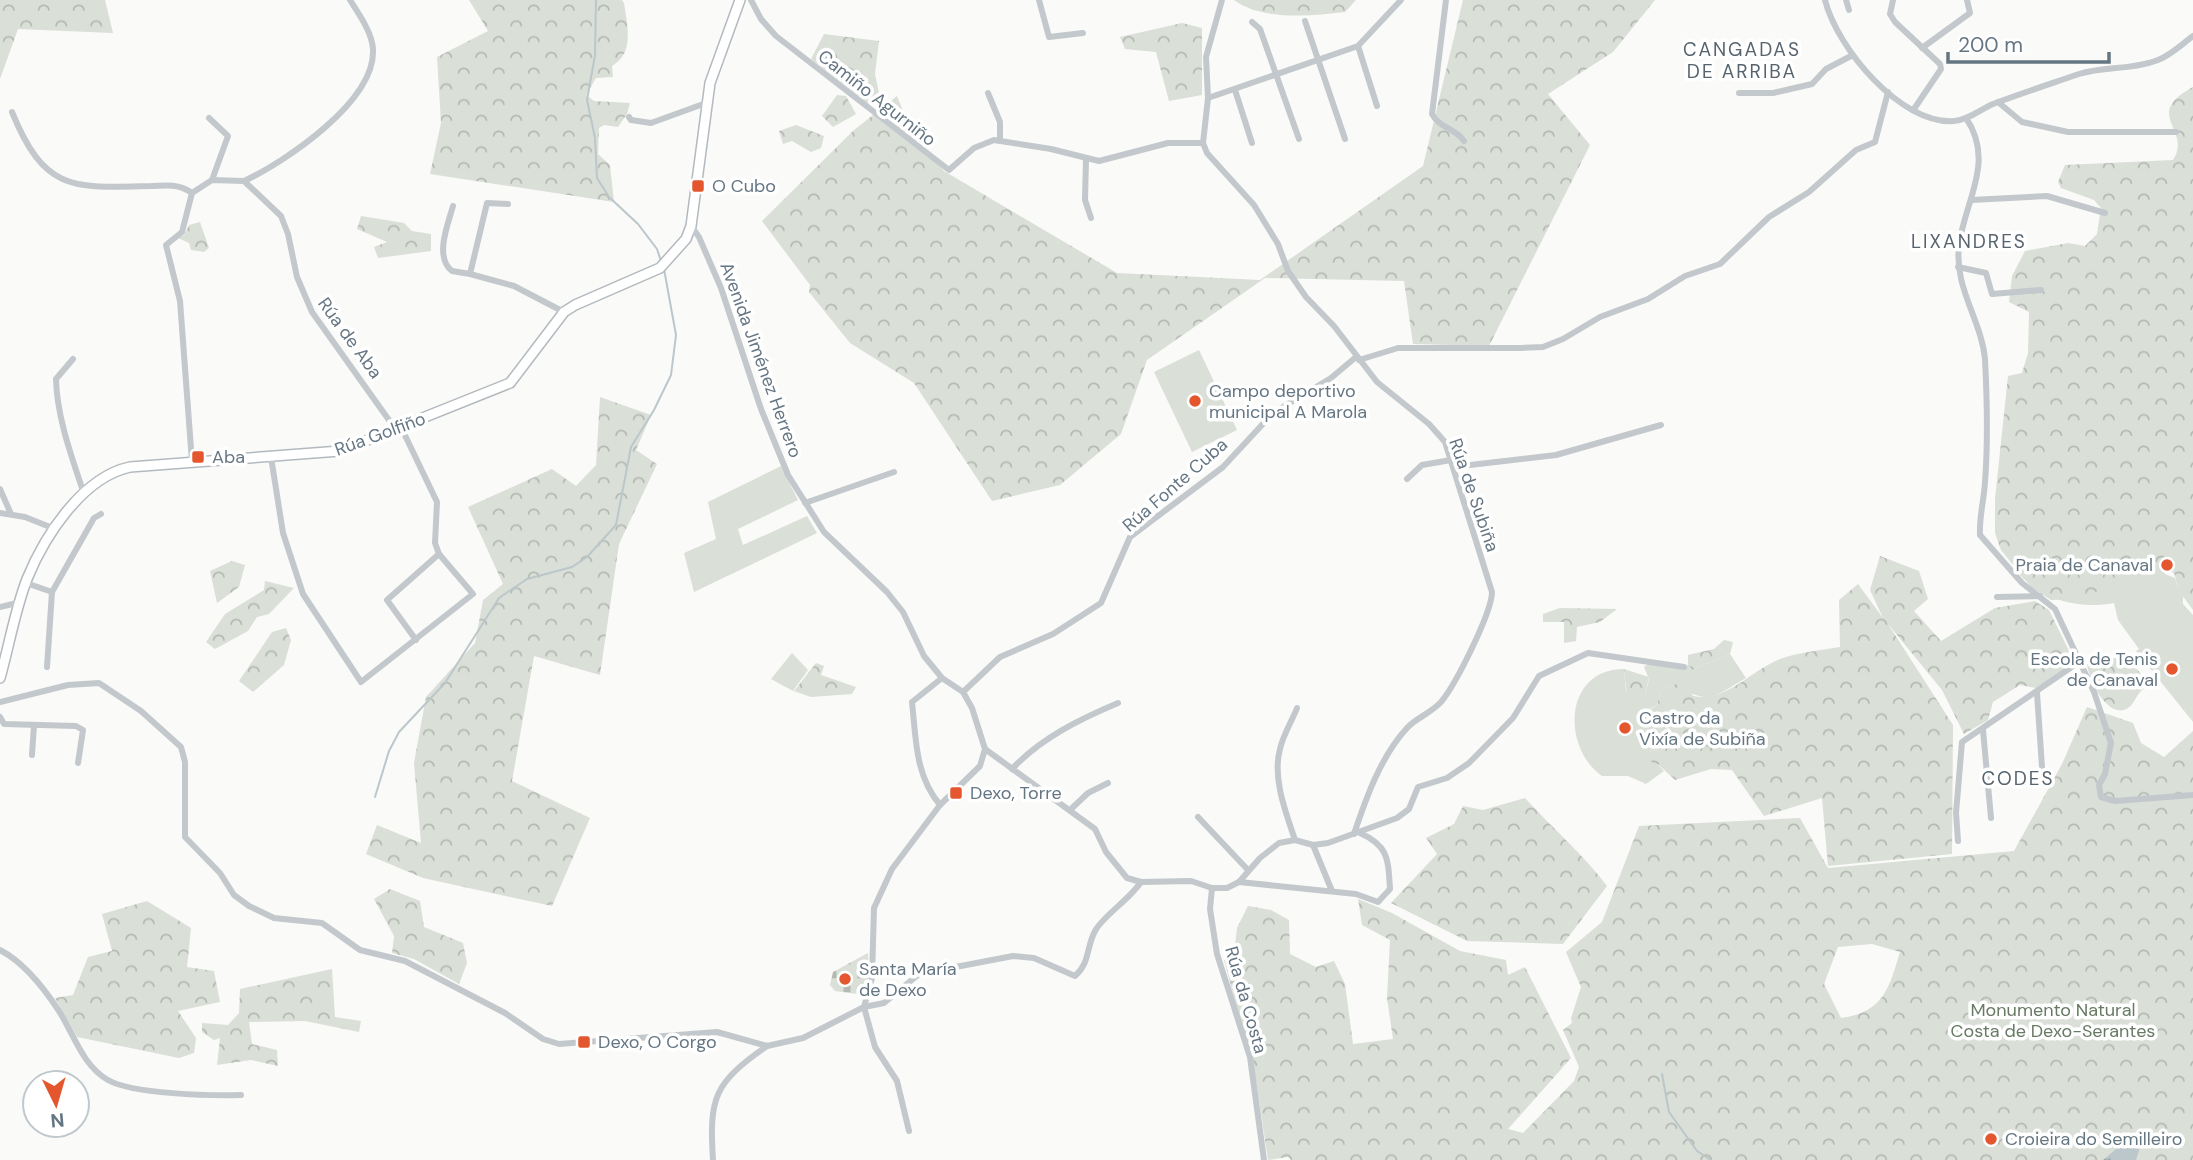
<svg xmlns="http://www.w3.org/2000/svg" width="2193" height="1160" font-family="'DM Sans',sans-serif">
<defs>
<pattern id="forest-crowns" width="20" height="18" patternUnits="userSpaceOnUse" patternTransform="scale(1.75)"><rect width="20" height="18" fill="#dadfd7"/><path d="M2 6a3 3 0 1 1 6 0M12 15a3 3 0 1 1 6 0" fill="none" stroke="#b4b9b4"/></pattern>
<pattern id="cemetery-stones" width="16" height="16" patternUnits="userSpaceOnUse" patternTransform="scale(1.75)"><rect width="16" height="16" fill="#dadfd7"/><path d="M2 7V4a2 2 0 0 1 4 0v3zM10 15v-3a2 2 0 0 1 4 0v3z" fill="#b4b9b4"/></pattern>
<pattern id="water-ripples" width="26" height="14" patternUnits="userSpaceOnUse" patternTransform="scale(1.75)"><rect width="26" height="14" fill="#bbc7cb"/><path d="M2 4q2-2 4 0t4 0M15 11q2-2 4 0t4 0" fill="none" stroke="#9ca6aa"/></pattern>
</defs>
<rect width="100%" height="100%" fill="#fafaf8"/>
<!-- grass -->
<g fill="#dadfd7">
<polygon points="1199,350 1237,430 1192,452 1154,372"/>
<polygon points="781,466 798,500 738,529 743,545 807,516 817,533 694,592 684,553 716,539 708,502"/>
<path d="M2065 549 2163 569 2165 574 2175 578 2178 588 2183 592V604L2193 615V722L2136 651 2139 649 2118 620 2114 603C2076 610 2038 599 2014 568Z"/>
<polygon points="792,653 808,670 793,691 771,679"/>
<path d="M1730 654 1746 678C1714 696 1710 707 1675 684L1661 691 1657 705 1647 710 1646 734 1636 741 1658 728 1667 736 1668 742 1663 747 1647 753 1664 771 1646 784 1628 776H1602C1561 747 1564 669 1624 669L1626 692 1645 696 1649 679 1644 667 1648 664 1685 670 1688 664 1692 670Z"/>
</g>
<!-- forest -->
<g fill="url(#forest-crowns)" fill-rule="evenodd">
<polygon points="0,0 105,0 113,33 18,29 0,79"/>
<path d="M469 0H622L624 3C627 25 635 53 612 66L613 77 596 78 586 95 594 101 630 103 627 114 618 127 604 125 599 128 598 154 610 165 614 202 430 174 441 123 437 57 488 31Z"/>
<path d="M1234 0H1356L1345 12C1310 16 1263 21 1234 0Z"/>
<polygon points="1463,0 1655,0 1613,52 1548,94 1590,145 1489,346 1413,344 1404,281 1265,278 1147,360 1121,434 1060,485 992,501 914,383 850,343 809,292 810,285 762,221 854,130 897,96 914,138 944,171 1117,273 1260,280 1423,166"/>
<polygon points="1182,23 1202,28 1202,95 1169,101 1156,52 1125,49 1120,37"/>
<polygon points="824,34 879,41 875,74 880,98 869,105 811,59"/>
<path d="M2193 87V610L2179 591 2174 573C2151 563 2136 577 2116 585 2098 592 2070 600 2051 600L2031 587 2001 550 1995 533V499L2008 376 2022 373 2028 353 2029 312 2009 302 2012 276 2025 251 2068 243 2085 246 2097 234 2101 208 2094 200 2061 188 2058 182 2065 165 2173 160C2193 129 2141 115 2193 87Z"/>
<polygon points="837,95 846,96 856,114 833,127 822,116"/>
<polygon points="796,125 824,136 821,148 811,152 792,141 783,144 779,131"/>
<polygon points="361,216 404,223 412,231 431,234 431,251 378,258 374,247 387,242 357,229"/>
<polygon points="200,222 209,248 204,252 191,250 189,243 178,238 184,235 189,225"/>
<polygon points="600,397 651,415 636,450 657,464 619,544 600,675 534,656 512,781 590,818 552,906 423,878 366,854 377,825 421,843 414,763 426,697 475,643 483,600 503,584 468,507 552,469 576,486 596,465"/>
<path d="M1880 556 1919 571 1928 599 1914 611 1941 641 1995 608 2035 601 2049 610 2075 663 2036 688 2020 685 1993 702 1988 720 1964 734 1942 690 1888 624 1953 725 1952 854 1828 866 1822 798 1764 816 1732 770 1711 769 1675 780 1658 764H1653L1647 753 1663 747 1668 742 1667 736 1658 728 1649 742 1637 745 1635 741 1646 734 1644 713 1657 705 1661 691 1675 684 1690 690 1693 696C1727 704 1754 666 1786 657 1803 652 1822 650 1840 647L1839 600 1858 584 1883 618 1870 590Z"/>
<polygon points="232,561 245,565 239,587 217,603 210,571"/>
<polygon points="265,581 294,588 269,614 257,617 248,631 215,649 206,642 225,614 264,590"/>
<polygon points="1560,608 1617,609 1600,622 1577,627 1576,641 1564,643 1564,622 1543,622 1543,614"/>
<polygon points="286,628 291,640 284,665 253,692 239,681 272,632"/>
<polygon points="1724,640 1733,642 1730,654 1692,670 1688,664 1688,655 1714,649"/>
<path d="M2101 655 2131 662 2141 674 2152 677 2156 684C2151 687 2146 686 2142 690 2135 696 2134 707 2124 710 2105 715 2087 677 2087 662Z"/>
<polygon points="816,663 824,666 821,675 856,687 852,694 811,697 794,691"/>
<polygon points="1624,669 1649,677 1645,696 1634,699 1627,696"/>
<path d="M2087 707 2133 723 2141 743 2164 757 2193 731V1160H1291L1288 1157 1268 1160 1256 1080 1224 960 1234 955 1237 928 1248 906 1271 910 1289 920 1290 954 1316 967 1334 961 1345 984 1353 1044 1393 1039 1387 998 1390 940 1362 925 1358 899 1392 913 1460 951 1506 960 1508 975 1525 967 1571 1058 1508 1129 1523 1133 1574 1081 1579 1067 1563 1030 1572 1023 1571 1018 1581 987 1566 952 1602 922 1639 826 1800 818 1828 868 2014 851 2062 764ZM1872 944 1900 952C1889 988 1884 1012 1841 1018L1824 984 1838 947Z"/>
<path d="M1525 798C1552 828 1583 854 1607 886L1563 944 1467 941 1391 903 1437 854 1426 838 1454 824 1463 806 1483 810Z"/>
<polygon points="390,889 420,901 424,927 463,943 467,963 459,984 414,959 392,953 394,936 374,899"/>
<polygon points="147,901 191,928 187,967 214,971 220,1002 178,1011 196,1038 194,1053 179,1058 77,1037 55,998 73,995 88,957 112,951 102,914"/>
<polygon points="332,969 335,1017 361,1021 359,1032 305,1021 249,1022 252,1044 277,1050 278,1066 251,1060 217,1065 220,1038 214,1040 202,1032 202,1023 228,1025 239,1013 240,989"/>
</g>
<!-- cemetery -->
<polygon fill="url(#cemetery-stones)" points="868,953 869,983 857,994 835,991 830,985 833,972"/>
<!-- water -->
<polygon fill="url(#water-ripples)" points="2131,1134 2135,1137 2142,1135 2143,1138 2136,1160 2103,1160 2116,1149 2120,1138 2129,1138"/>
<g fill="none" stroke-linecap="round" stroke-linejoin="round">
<!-- stream -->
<g stroke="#bbc7cb" stroke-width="2">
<polyline points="596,0 595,55 587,100 595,138 597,178 609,197 638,224 657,249 661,261"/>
<polyline points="375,797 389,751 399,732 445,683 499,598 527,579 572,567 587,557 616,525 631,447 654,410 671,375 676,335 664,269"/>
<polyline points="1662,1074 1669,1112 1697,1151 1711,1160"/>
</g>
<defs>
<path id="secondary" d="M0 678C9 646 15 610 27 579 45 535 83 477 130 467L340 451 510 383 564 312 575 305 660 268 686 239 691 226 710 83 740 0"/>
</defs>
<!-- secondary casing -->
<use href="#secondary" stroke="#b3babf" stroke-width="12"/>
<!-- minor -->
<g stroke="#c3c8cc" stroke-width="6">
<polyline points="751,0 761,19 776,36 949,170 974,148 994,140 1051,149 1099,161 1168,143 1203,143"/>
<polyline points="1039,0 1049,37 1083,33"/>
<path d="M1222 0 1206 57 1208 98 1203 143 1207 153 1254 205 1278 244 1288 271 1306 297 1334 326 1377 382 1429 424 1445 442 1492 592C1492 612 1456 684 1441 702 1431 713 1416 718 1407 728 1381 756 1366 798 1354 834"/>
<path d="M1446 0 1432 114C1439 128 1456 128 1464 141"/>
<path d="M1825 0C1837 48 1901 125 1954 121 1968 120 1981 109 1993 104 2022 93 2050 84 2079 74 2105 66 2133 70 2158 60 2171 55 2182 44 2193 36"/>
<polyline points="1846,0 1849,10"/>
<polyline points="1893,0 1890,14 1895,22 1940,64 1941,69 1914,109"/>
<polyline points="1305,21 1345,139"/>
<polyline points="1252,22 1260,29 1299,139"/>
<polyline points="1358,46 1377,106"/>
<polyline points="1922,48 1970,13 1967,0"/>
<polyline points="1235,90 1252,143"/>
<polyline points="988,93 1000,122 1000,141"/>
<polyline points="1739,93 1773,93 1812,84 1826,69 1851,56"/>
<polyline points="1208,98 1358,46 1401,0"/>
<polyline points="1998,102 2022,122 2068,132 2176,132"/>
<path d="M12 112C45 193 74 188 151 186 167 185 179 184 192 193"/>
<polyline points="629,117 631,120 651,123 706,103"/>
<polyline points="209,118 228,136 212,180"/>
<path d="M1966 118C1996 162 1964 202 1959 246 1954 288 1981 319 1985 359 1987 398 1988 443 1985 482 1984 500 1979 517 1980 535L2022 583 2055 609 2094 692 2111 743 2105 774 2099 785 2101 797 2115 801 2193 795"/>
<polyline points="1086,159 1085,200 1091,218"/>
<path d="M244 181C285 162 376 101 373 49 372 32 358 13 350 0"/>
<polyline points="1971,200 2047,196 2105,213"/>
<polyline points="508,204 487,203 470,274 514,286 564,312"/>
<path d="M453 206C448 224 434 257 452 271L470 274"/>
<polyline points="1958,267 1986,273 1992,294 2041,290"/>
<path d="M73 359 56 379C57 417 71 455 83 491"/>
<polyline points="1359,360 1398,348 1521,348 1543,347 1563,339 1600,317 1648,299 1685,276 1720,264 1769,217 1809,192 1856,150 1875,142 1888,92"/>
<polyline points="271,457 283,533 303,594 361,682 473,594 439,554 435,543 437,502 401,427"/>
<polyline points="192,462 180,301 166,245 182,232 192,193 212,180 244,181 281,216 288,234 297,277 312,312 396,430"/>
<polyline points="1453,467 1556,455 1661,425"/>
<polyline points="1407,479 1422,465 1451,460"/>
<polyline points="0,489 11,514"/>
<polyline points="805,503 894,472"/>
<polyline points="0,513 25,517 55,529"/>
<polyline points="26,583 52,592"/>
<polyline points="1997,597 2040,596"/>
<polyline points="0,607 21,602"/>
<polyline points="416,640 387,600 439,554"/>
<polyline points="47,667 52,592 94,518 101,514"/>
<polyline points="963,692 1000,657 1053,634 1101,603 1130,537 1223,467 1273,413 1331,378 1356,357"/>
<polyline points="2037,693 2042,767"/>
<polyline points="0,702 68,685 99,683 141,711 181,747 185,762 185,837 220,873 234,895 249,906 274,918 322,923 360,950 405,961 505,1013 543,1039 559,1044 717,1032 767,1046 803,1038 864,1007 872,978 874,908 892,869 940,805 980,766 985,749 972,708 963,692 942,678 924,656 903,612 887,592 824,532 788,475 761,409 721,288 699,237 691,226"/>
<polyline points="0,717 4,724 76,726 83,730 78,763"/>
<polyline points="1983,730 1991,818"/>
<polyline points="985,749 1095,829 1106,852 1127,878 1141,882 1191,881 1212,888 1227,888 1239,882 1260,858 1279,843 1295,840 1313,845 1328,843 1397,818 1409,809 1418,787 1447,778 1469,763 1513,718 1539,676 1588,653 1684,667"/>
<polyline points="32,755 34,725"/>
<path d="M1012 769C1041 738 1080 719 1118 703"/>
<path d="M940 805C915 775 916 739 912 702L942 678"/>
<polyline points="1070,810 1088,793 1108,783"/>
<polyline points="1198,817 1248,870"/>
<path d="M1295 840C1286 813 1272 778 1280 749 1283 735 1292 721 1297 708"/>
<polyline points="1958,841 1956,813 1962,742 2079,662"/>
<polyline points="1313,845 1332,891"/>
<path d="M1239 882 1356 894 1378 902 1390 889C1388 859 1389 846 1360 833"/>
<polyline points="1212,888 1210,909 1217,954 1250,1057 1264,1160"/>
<path d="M0 950C25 963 44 988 59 1011 74 1035 83 1066 108 1080 132 1094 212 1096 241 1095"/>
<path d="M909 1131 897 1081 875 1047 864 1007 884 1003 919 974 1013 956 1034 958 1075 976C1090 963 1086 948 1095 931 1103 916 1129 900 1141 882"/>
<path d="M713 1160C709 1097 714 1083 767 1046"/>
</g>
<!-- secondary -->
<use href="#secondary" stroke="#fff" stroke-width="9"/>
</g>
<!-- markers -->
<g fill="#e4572e" stroke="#fff" stroke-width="2.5">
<rect x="691" y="179" width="14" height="14" rx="3.5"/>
<circle cx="1195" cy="401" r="7"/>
<rect x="191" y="450" width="14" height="14" rx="3.5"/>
<circle cx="2167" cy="565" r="7"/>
<circle cx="2172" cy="669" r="7"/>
<circle cx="1625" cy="728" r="7"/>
<rect x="949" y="786" width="14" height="14" rx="3.5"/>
<circle cx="845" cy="979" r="7"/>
<rect x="577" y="1035" width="14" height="14" rx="3.5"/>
<circle cx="1991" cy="1139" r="7"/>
</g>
<g text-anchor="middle" stroke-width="7" stroke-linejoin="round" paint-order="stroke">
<!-- street labels -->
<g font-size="18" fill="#657683" stroke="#fff">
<text transform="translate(877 98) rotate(38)" y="6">Camiño Agurniño</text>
<text transform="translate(350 338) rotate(54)" y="6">Rúa de Aba</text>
<text transform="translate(761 360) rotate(70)" y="6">Avenida Jiménez Herrero</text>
<text transform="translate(380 434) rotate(-20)" y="6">Rúa Golfiño</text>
<text transform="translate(1175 485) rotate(-41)" y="6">Rúa Fonte Cuba</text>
<text transform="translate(1474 495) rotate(71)" y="6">Rúa de Subiña</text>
<text transform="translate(1246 1000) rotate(74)" y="6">Rúa da Costa</text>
</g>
<!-- poi labels -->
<g font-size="18" fill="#657683" stroke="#fff" text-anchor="start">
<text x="712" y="192">O Cubo</text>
<text x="1209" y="397">Campo deportivo<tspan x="1209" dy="21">municipal A Marola</tspan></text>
<text x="212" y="463">Aba</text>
<text x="2153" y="571" text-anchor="end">Praia de Canaval</text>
<text x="2158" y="665" text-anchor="end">Escola de Tenis<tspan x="2158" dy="21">de Canaval</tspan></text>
<text x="1639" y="724">Castro da<tspan x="1639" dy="21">Vixía de Subiña</tspan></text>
<text x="970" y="799">Dexo, Torre</text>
<text x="859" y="975">Santa María<tspan x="859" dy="21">de Dexo</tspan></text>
<text x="598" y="1048">Dexo, O Corgo</text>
<text x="2005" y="1145">Croieira do Semilleiro</text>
</g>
<!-- park labels -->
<g font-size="18" fill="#687a64" stroke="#fff">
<text x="2053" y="1016">Monumento Natural<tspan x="2053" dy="21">Costa de Dexo-Serantes</tspan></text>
</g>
<!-- neighbourhood labels -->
<g font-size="19" letter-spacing="2" fill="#57646e" stroke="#fff">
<text x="1742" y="56">CANGADAS<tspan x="1742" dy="22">DE ARRIBA</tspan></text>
<text x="1969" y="248">LIXANDRES</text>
<text x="2018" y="785">CODES</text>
</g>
</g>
<!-- north arrow -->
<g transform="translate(56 1104) rotate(175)"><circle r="33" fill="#ffffff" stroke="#c1c8cd" stroke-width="2"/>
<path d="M0-5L12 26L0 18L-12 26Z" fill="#e4572e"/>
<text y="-10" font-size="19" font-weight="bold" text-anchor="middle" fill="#657683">N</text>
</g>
<!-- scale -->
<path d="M1948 52v10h161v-10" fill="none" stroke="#657683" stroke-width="3.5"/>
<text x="1958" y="52" font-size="21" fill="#657683" stroke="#ffffff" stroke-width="5" paint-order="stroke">200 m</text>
</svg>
